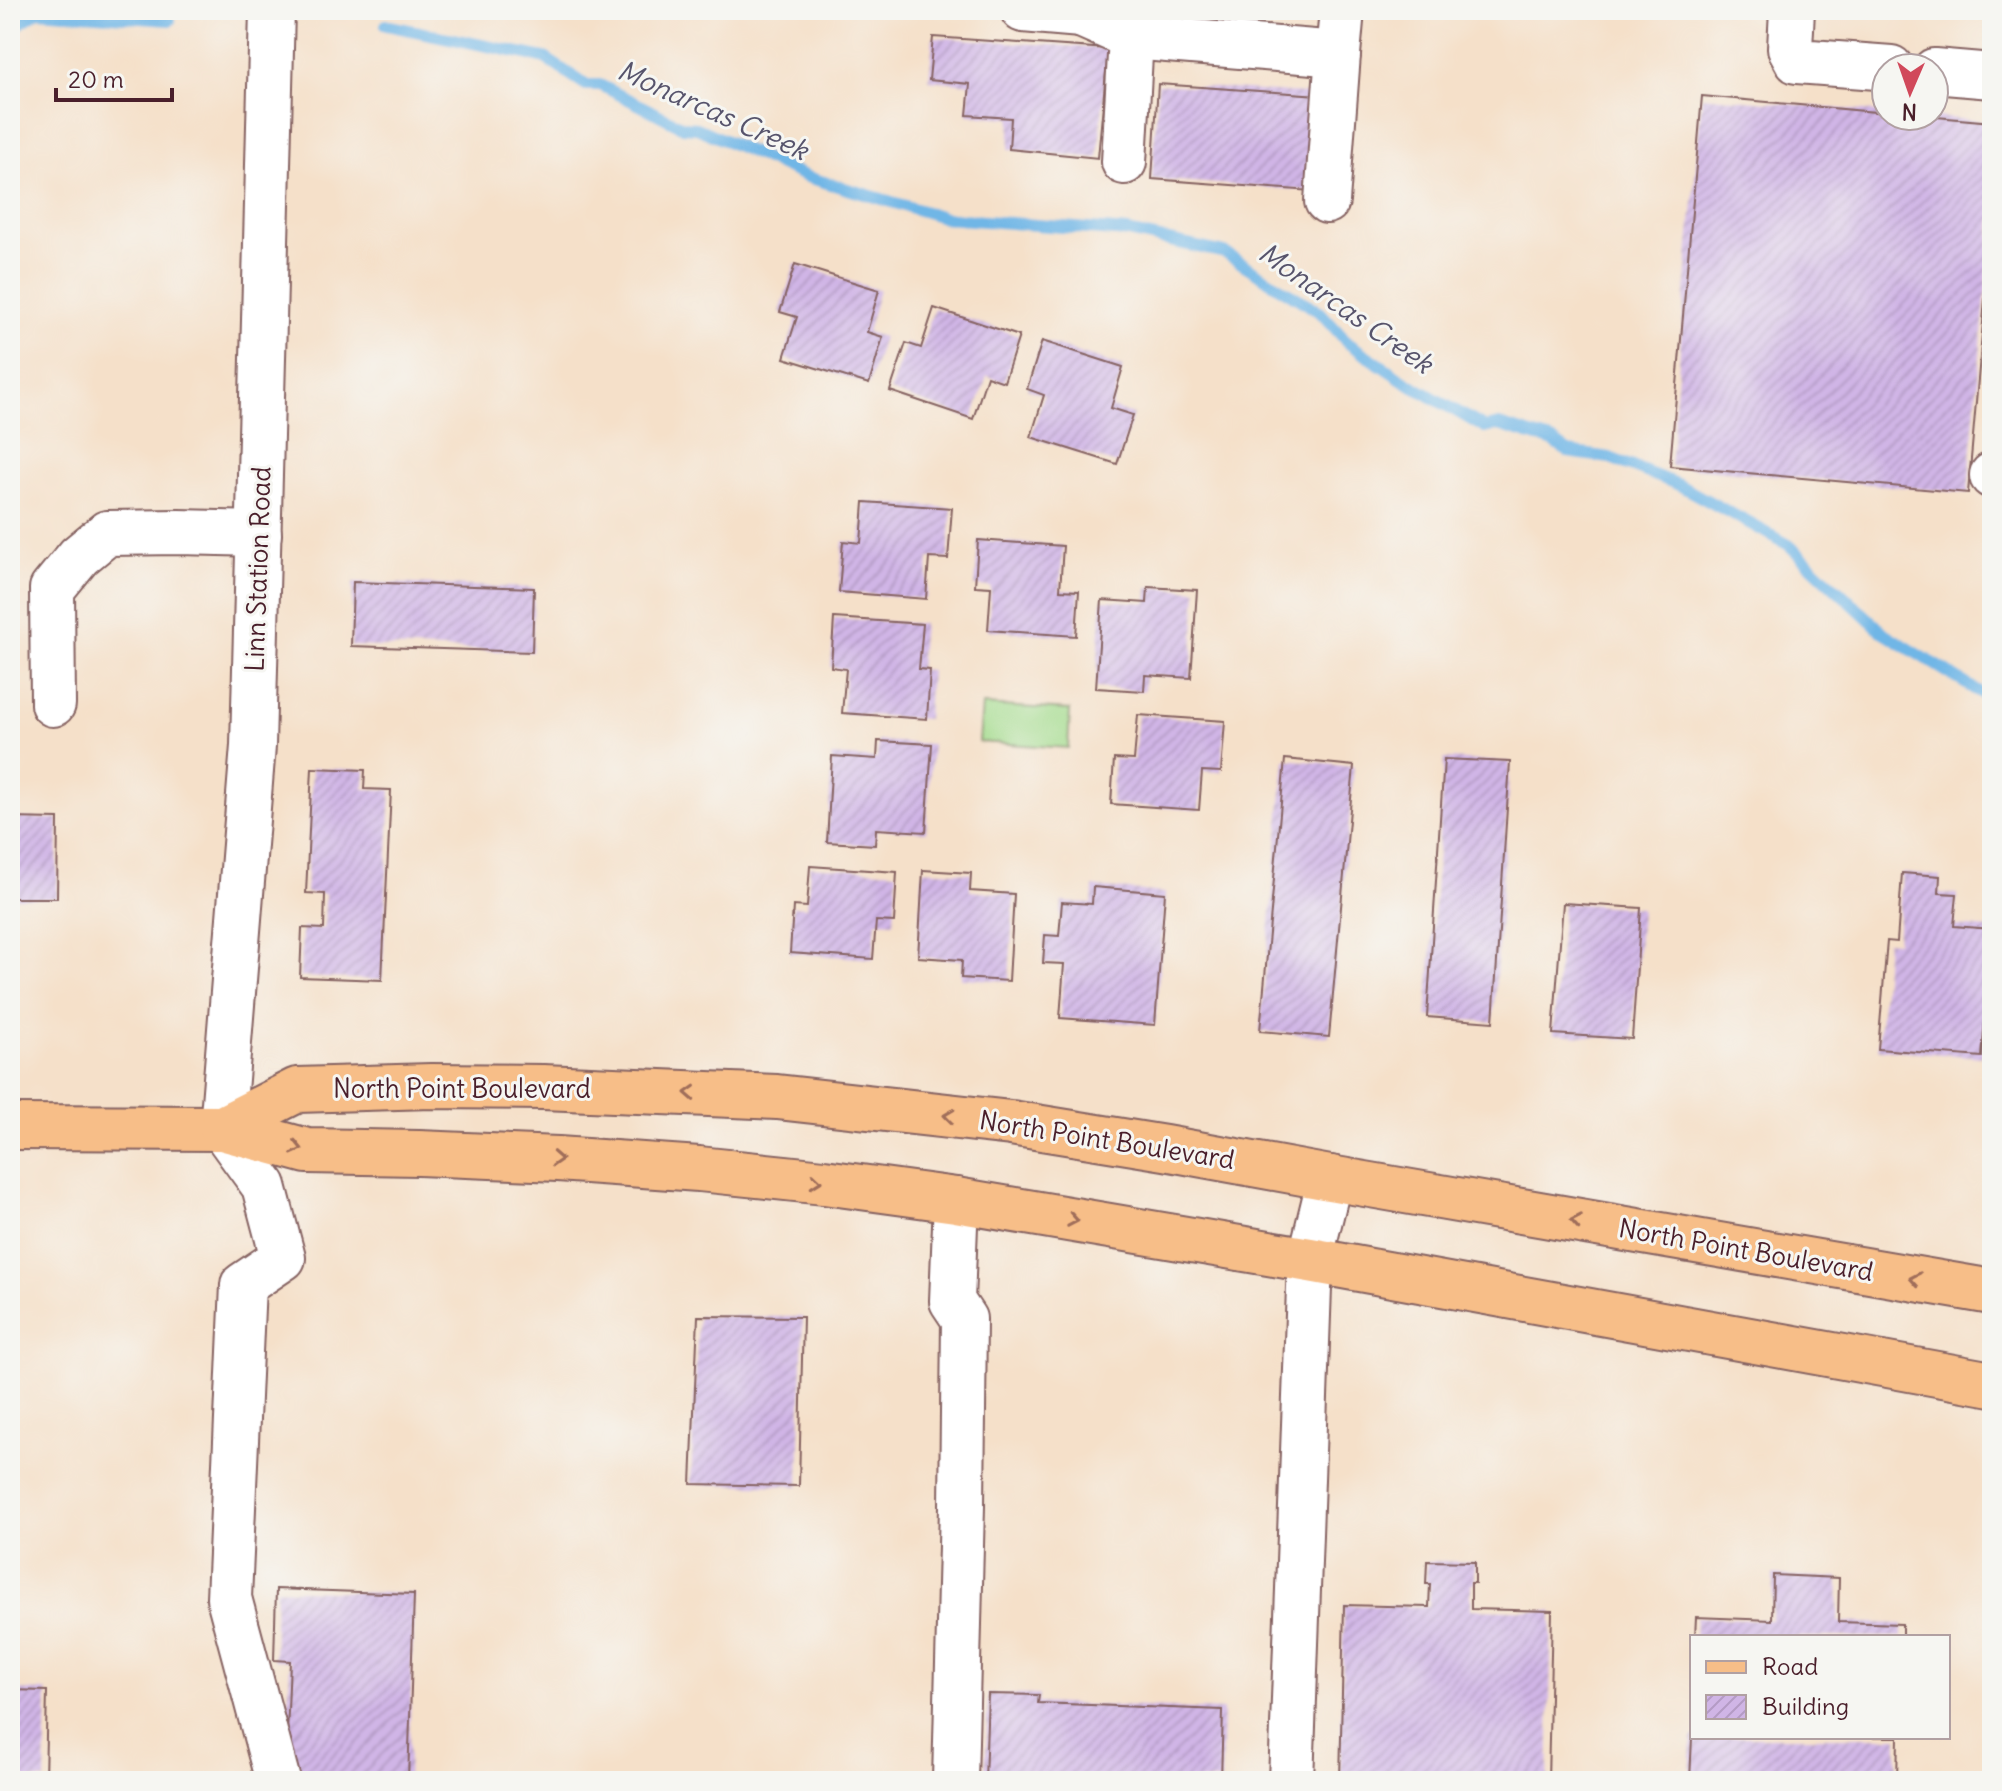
<svg xmlns="http://www.w3.org/2000/svg" width="2002" height="1791" font-family="Delius,sans-serif">
<defs>
<pattern id="building-hatch" width="6" height="6" patternUnits="userSpaceOnUse" patternTransform="scale(2)"><rect width="6" height="6" fill="#d0b5e6"/><path d="M-1 1l2-2M0 6l6-6M5 7l2-2" fill="none" stroke="#b49bc5"/></pattern>
</defs>
<rect width="100%" height="100%" fill="#f6f6f2"/>
<filter id="ink" filterUnits="userSpaceOnUse"><feTurbulence type="fractalNoise" baseFrequency=".0125" numOctaves="2"/><feDisplacementMap in="SourceGraphic" scale="16" xChannelSelector="R" yChannelSelector="G"/><feConvolveMatrix kernelMatrix="1 2 1 2 8 2 1 2 1" color-interpolation-filters="sRGB"/></filter>
<filter id="wash" filterUnits="userSpaceOnUse"><feTurbulence type="fractalNoise" baseFrequency=".006" numOctaves="4" result="noise"/><feDisplacementMap in="SourceGraphic" scale="32" xChannelSelector="R" yChannelSelector="G"/><feGaussianBlur stdDeviation="1.8" result="paint"/><feColorMatrix in="noise" values="0 0 0 0 0 0 0 0 0 0 0 0 0 0 0 0 0 1.4 0 .05"/><feComposite in="paint" operator="in"/></filter>
<g filter="url(#wash)">
<rect width="100%" height="100%" fill="#f5e0c9"/>
<!-- garden -->
<polygon fill="#a4db8d" stroke="#777d5c" stroke-width="2" points="982,705 1070,710 1068,748 979,742"/>
<g fill="none" stroke-linecap="round" stroke-linejoin="round">
<!-- stream -->
<g stroke="#6fb6e6" stroke-width="12">
<polyline points="386,25 545,58 586,85 600,85 683,127 697,128 807,177 946,218 1128,232 1225,253 1321,313 1348,343 1403,380 1485,428 1499,425 1554,442 1568,452 1610,458 1679,485 1789,545 1884,633 1992,700"/>
<polyline points="10,30 38,11 170,20"/>
</g>
</g>
<g id="blocks">
<!-- building -->
<g fill="url(#building-hatch)">
<polygon points="933,37 1108,49 1098,158 1009,149 1011,118 967,115 970,84 929,80"/>
<polygon points="1158,84 1319,95 1312,191 1152,179"/>
<polygon points="1702,96 1886,113 1886,116 1925,116 1992,122 1992,220 1968,493 1670,466"/>
<polygon points="795,264 879,290 867,332 883,337 869,384 784,358 797,317 780,312"/>
<polygon points="934,308 1019,336 1004,382 987,376 973,419 890,391 906,343 921,348"/>
<polygon points="1042,341 1123,367 1111,408 1133,415 1117,464 1031,437 1044,395 1027,389"/>
<polygon points="864,502 952,508 948,559 929,558 926,599 839,592 843,541 861,543"/>
<polygon points="978,540 1063,546 1060,590 1079,591 1076,636 988,630 991,587 975,586"/>
<polygon points="353,582 534,588 532,652 351,646"/>
<polygon points="1148,587 1197,590 1191,678 1145,675 1144,691 1096,688 1102,600 1147,603"/>
<polygon points="834,618 923,624 919,669 930,670 927,719 842,713 846,669 831,667"/>
<polygon points="1138,715 1225,721 1221,772 1202,771 1199,810 1111,804 1114,759 1134,760"/>
<polygon points="878,741 932,744 926,832 876,829 875,845 827,842 832,756 877,759"/>
<polygon points="1285,759 1354,766 1329,1037 1260,1031"/>
<polygon points="1444,759 1510,762 1493,1022 1427,1017"/>
<polygon points="312,768 365,770 364,789 391,790 382,980 300,977 302,928 324,929 325,894 306,893"/>
<polygon points="10,818 58,819 57,898 10,898"/>
<polygon points="810,866 897,872 894,922 876,921 873,959 790,953 793,906 807,907"/>
<polygon points="923,870 971,873 970,891 1014,894 1009,981 961,978 962,960 918,957"/>
<polygon points="1902,873 1940,876 1939,893 1957,894 1954,926 1992,929 1982,1057 1878,1049 1887,941 1897,942"/>
<polygon points="1093,887 1165,893 1155,1025 1060,1018 1064,964 1043,963 1045,935 1059,936 1062,902 1092,904"/>
<polygon points="1563,903 1641,908 1632,1039 1553,1034"/>
<polygon points="698,1316 803,1317 799,1486 691,1484"/>
<polygon points="1427,1561 1475,1562 1475,1583 1471,1583 1471,1609 1552,1611 1548,1781 1340,1781 1344,1605 1429,1607 1430,1584 1426,1584"/>
<polygon points="1773,1575 1839,1578 1838,1622 1902,1624 1902,1637 1695,1637 1696,1617 1772,1620"/>
<polygon points="276,1589 414,1594 408,1781 302,1781 287,1735 290,1661 274,1660"/>
<polygon points="10,1690 47,1691 45,1780 10,1779"/>
<polygon points="988,1694 1039,1695 1038,1703 1223,1710 1221,1781 985,1781"/>
<polygon points="1692,1737 1898,1737 1897,1781 1690,1781"/>
</g>
</g>
</g>
<g filter="url(#ink)">
<use href="#blocks" fill-opacity="0" stroke="#866362" stroke-width="2"/>
<g fill="none" stroke-linecap="round" stroke-linejoin="round">
<defs>
<g id="minor">
<polyline points="272,10 253,746 222,1128 264,1186 283,1258 243,1285 229,1598 278,1781"/>
<polyline points="1023,10 1081,15 1081,10"/>
<polyline points="1133,10 1131,37 1338,54 1342,10"/>
<polyline points="1792,10 1790,48 1797,61 1891,68"/>
<polyline points="1081,15 1131,37 1124,162"/>
<polyline points="1934,71 1992,76"/>
<polyline points="1327,201 1338,54"/>
<polyline points="1992,475 1992,476"/>
<polyline points="53,704 52,589 79,556 107,533 179,532 259,534"/>
<polyline points="955,1781 962,1506 964,1319 952,1301 956,1200"/>
<polyline points="1291,1781 1310,1260 1330,1178"/>
</g>
<g id="major">
<polyline points="10,1127 222,1128 307,1151 419,1153 558,1159 699,1169 824,1182 956,1200 1310,1260 1992,1384"/>
<polyline points="222,1128 297,1090 431,1086 543,1087 777,1097 1011,1123 1165,1148 1330,1178 1992,1292"/>
</g>
</defs>
<!-- minor casing -->
<use href="#minor" stroke="#866362" stroke-width="48"/>
<!-- major casing -->
<use href="#major" stroke="#866362" stroke-width="48"/>
<!-- minor -->
<use href="#minor" stroke="#fff" stroke-width="44"/>
<!-- major -->
<use href="#major" stroke="#f7be88" stroke-width="44"/>
</g>
<!-- one-way arrows -->
<defs><path id="oneway-chevron" d="M-2-3.5L2.5 0L-2 3.5" fill="none" stroke-width="1.6" stroke-linecap="round" stroke-linejoin="round" transform="scale(2)"/></defs>
<g stroke="#a06e5a">
<use href="#oneway-chevron" transform="translate(690 1093) rotate(-177)"/>
<use href="#oneway-chevron" transform="translate(949 1116) rotate(-173)"/>
<use href="#oneway-chevron" transform="translate(297 1148) rotate(13)"/>
<use href="#oneway-chevron" transform="translate(557 1159) rotate(3)"/>
<use href="#oneway-chevron" transform="translate(816 1181) rotate(6)"/>
<use href="#oneway-chevron" transform="translate(1073 1220) rotate(10)"/>
<use href="#oneway-chevron" transform="translate(1576 1221) rotate(-170)"/>
<use href="#oneway-chevron" transform="translate(1915 1279) rotate(-170)"/>
</g>
</g>
<g text-anchor="middle" stroke-width="6" stroke-linejoin="round" paint-order="stroke">
<!-- street labels -->
<g font-size="26" fill="#4a1f2b" stroke="#f6f6f2">
<text transform="translate(258 569) rotate(-88)" y="9">Linn Station Road</text>
<text x="462" y="1098">North Point Boulevard</text>
<text transform="translate(1107 1140) rotate(9)" y="9">North Point Boulevard</text>
<text transform="translate(1746 1250) rotate(10)" y="9">North Point Boulevard</text>
</g>
<!-- water labels -->
<g font-size="28" font-style="italic" fill="#57546c" stroke="#f6f6f2">
<text transform="translate(713 110) rotate(24)" y="10">Monarcas Creek</text>
<text transform="translate(1346 308) rotate(35)" y="10">Monarcas Creek</text>
</g>
</g>
<!-- margin -->
<rect width="2002" height="1791" fill="none" stroke="#f6f6f2" stroke-width="40"/>
<!-- legend -->
<rect x="1690" y="1635" width="260" height="104" fill="#f6f6f2" stroke="#b1a0a2" stroke-width="2"/>
<rect x="1706" y="1661" width="40" height="12" fill="#f7be88" stroke="#b1a0a2" stroke-width="2"/>
<text x="1762" y="1675" font-size="24" fill="#4a1f2b">Road</text>
<rect x="1706" y="1695" width="40" height="24" fill="url(#building-hatch)" stroke="#b1a0a2" stroke-width="2"/>
<text x="1762" y="1715" font-size="24" fill="#4a1f2b">Building</text>
<!-- north arrow -->
<g transform="translate(1910 92) rotate(182)"><circle r="38" fill="#f6f6f2" stroke="#b1a0a2" stroke-width="2"/>
<path d="M0-6L14 30L0 20L-14 30Z" fill="#d1495b"/>
<text y="-12" font-size="22" font-weight="bold" text-anchor="middle" fill="#4a1f2b">N</text>
</g>
<!-- scale -->
<path d="M56 88v12h116v-12" fill="none" stroke="#4a1f2b" stroke-width="4"/>
<text x="68" y="88" font-size="24" fill="#4a1f2b" stroke="#f6f6f2" stroke-width="6" paint-order="stroke">20 m</text>
</svg>
